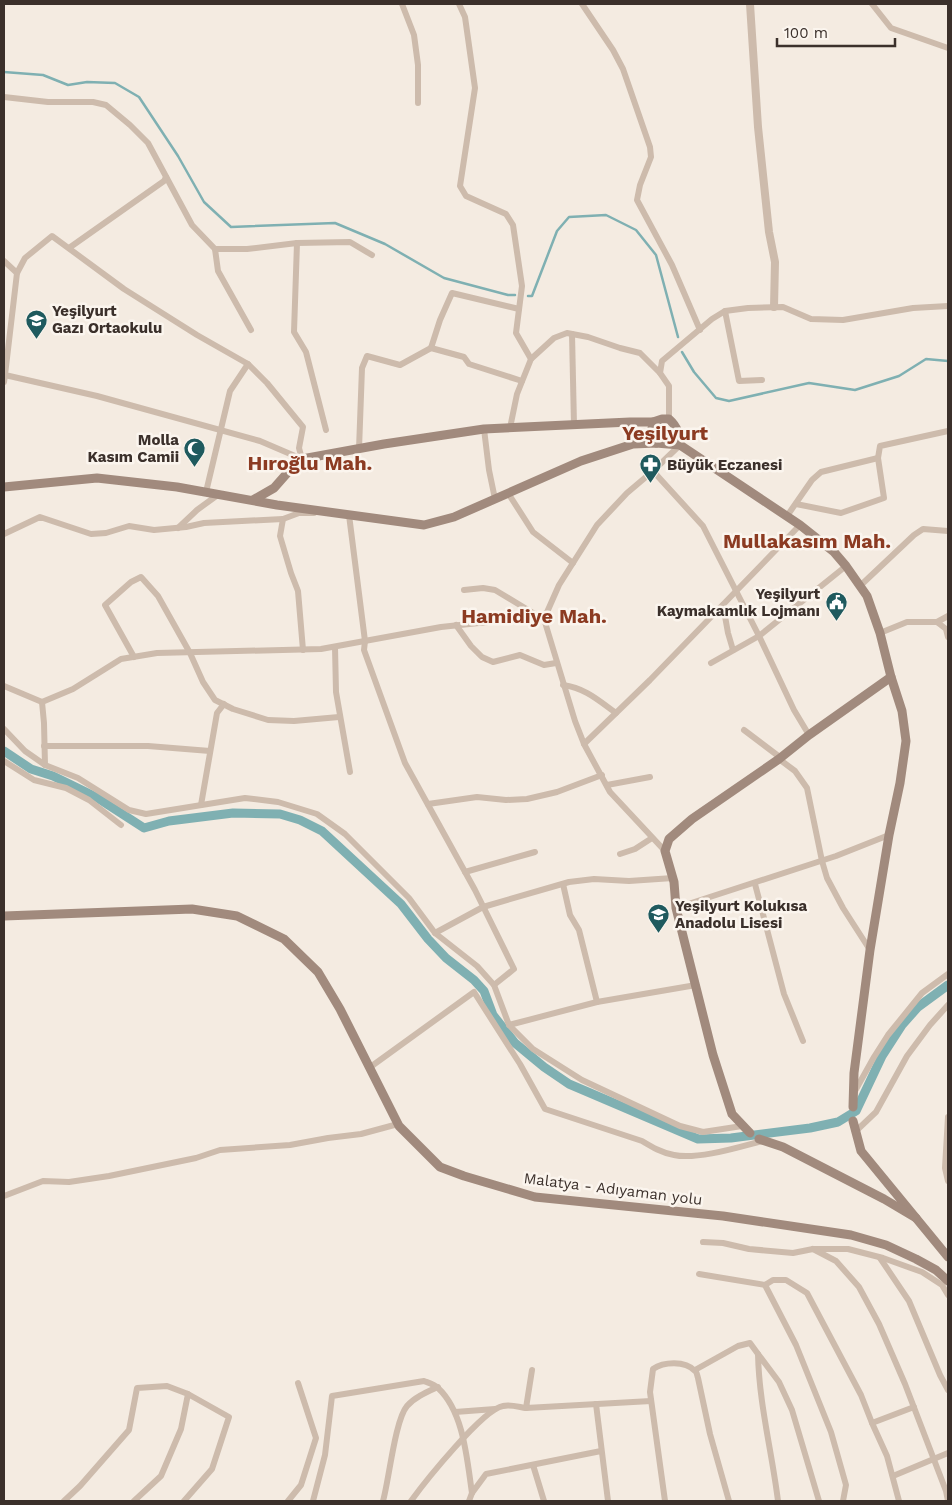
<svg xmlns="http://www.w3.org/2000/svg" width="952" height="1505" font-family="'Work Sans',sans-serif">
<rect width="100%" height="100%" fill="#f4ebe1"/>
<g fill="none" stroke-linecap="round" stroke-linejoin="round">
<!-- stream -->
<g stroke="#7fb0b2" stroke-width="2.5">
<polyline points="4,72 43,75 68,85 87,82 115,83 139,97 178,156 204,202 231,227 335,223 385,244 444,278 508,295 515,295"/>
<polyline points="528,296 532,296 557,231 569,217 606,215 636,230 656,255 678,337"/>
<polyline points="682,352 694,372 716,398 729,401 809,383 855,390 899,376 926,359 948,361"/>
</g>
<!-- canal -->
<polyline stroke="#7fb0b2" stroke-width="9" points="4,751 31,769 53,776 96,797 144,828 169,821 233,813 280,814 300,820 322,831 401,904 428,939 446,958 474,980 484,991 493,1015 515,1043 544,1067 569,1084 698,1139 731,1138 810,1128 838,1122 856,1111 882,1056 902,1025 918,1007 948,985"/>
<!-- minor -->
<g stroke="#cdbbac" stroke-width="6">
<polyline points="402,4 414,35 418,65 418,103"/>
<polyline points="459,4 465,17 475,88 460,186 466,196 506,214 513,225 522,286 516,333 531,359"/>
<polyline points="582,4 613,50 623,69 650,147 651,157 640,185 637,200 672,265 700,330"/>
<polyline points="872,4 891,28 948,48"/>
<polyline points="4,97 48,102 93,102 106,105 130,125 148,143 192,225 215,249 218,271 251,330"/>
<polyline points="297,243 294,332 306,352 326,430"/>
<polyline points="69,248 164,181 166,177"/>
<polyline points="215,249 247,249 297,243 350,242 372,255"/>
<polyline points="4,261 17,273"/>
<polyline points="725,311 739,381 762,380"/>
<polyline points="572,334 574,425"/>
<polyline points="431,348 440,320 452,293 519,309"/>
<polyline points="4,375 5,375 97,396 260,441 302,459 299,448 303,427 267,383 248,364 197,335 124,289 52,236 25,258 17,273 5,375 4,382"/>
<polyline points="669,419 669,386 660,373 662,361 712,319 725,311 748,308 783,307 811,319 843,320 913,308 948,306"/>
<polyline points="510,428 517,394 531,359 554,338 567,333 588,337 620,348 640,353 660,373"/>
<polyline points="484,429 489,470 495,499"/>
<polyline points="359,449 362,368 367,356 400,365 431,348 464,357 469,364 522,381"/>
<polyline points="653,471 703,526 759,636 794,710 809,735"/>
<polyline points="206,492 230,391 248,364"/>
<polyline points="508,493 533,532 573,563"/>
<polyline points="796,504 841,513 884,498 878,458 880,446 948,431"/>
<polyline points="349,515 365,641 364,650 405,763 475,890 514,969 494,985"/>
<polyline points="787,516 812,480 821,472 878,458"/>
<polyline points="178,528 197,510 219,494"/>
<polyline points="4,534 40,517 91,534 106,533 129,526 154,530 186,527 204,523 283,519"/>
<polyline points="861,585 914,535 923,529 948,531"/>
<polyline points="464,590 483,588 495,590 543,619"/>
<polyline points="723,605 728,633 733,650"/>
<polyline points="937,622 948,616"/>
<polyline points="456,625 471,646 482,657 493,662 520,655 544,665 556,663"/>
<polyline points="880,633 907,622 937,622 946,629 948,637"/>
<polyline points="335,647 336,692 350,772"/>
<polyline points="303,650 298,591 291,573 280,536 283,519 299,513 314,513"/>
<polyline points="134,657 105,605 131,582 141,577 158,596 190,653 203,682 215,700 233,709 268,720 294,721 339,717"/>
<polyline points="711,663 759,636 846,566"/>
<path d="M563 685C585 688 598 700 616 713"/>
<polyline points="4,686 42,702 73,689 121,659 157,653 321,649 441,627 516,619 544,619"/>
<polyline points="42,702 44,723 45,765"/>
<polyline points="4,729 25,751 45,765 78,778 129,810 146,814 245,798 278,802 317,814 345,834 409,898 435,933 477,966 494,985 509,1025 533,1049 582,1080 680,1126 703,1132 742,1126"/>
<polyline points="744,730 781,758"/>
<polyline points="584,744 650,680 800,525"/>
<polyline points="44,746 148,746 210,751"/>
<polyline points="779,759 795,771 807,788 822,861 827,878 843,908 870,950"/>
<polyline points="4,761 34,780 66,788 89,800 121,825"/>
<polyline points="607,785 650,777"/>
<polyline points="428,804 477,797 506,800 527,799 557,792 602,775"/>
<polyline points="201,805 217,713 224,704"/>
<polyline points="665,851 610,792 584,744 575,721 544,619 559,585 597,525 627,493 653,471 680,445"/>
<polyline points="620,854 635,849 652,838"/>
<polyline points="465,872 535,852"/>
<polyline points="563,884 570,915 579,930 597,1002"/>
<polyline points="755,884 784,994 803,1041"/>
<polyline points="676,908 836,856 889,835"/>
<polyline points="435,933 483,907 569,882 594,879 629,881 673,878"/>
<polyline points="509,1025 597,1002 696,985"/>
<path d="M369 1068 474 992 520 1064 545 1109 642 1141C652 1147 662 1153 674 1155 697 1160 739 1147 762 1141"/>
<polyline points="855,1091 874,1057 888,1035 922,993 948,974"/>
<polyline points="948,1117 945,1168 948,1181"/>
<polyline points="856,1131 876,1112 907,1056 930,1025 948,1005"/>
<polyline points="4,1196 43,1181 69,1182 109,1176 196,1158 220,1150 290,1145 328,1138 361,1134 398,1124"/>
<polyline points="703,1242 723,1243 749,1249 793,1253 813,1249 848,1249 883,1258 922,1272 942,1285 948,1295"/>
<polyline points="813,1249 836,1261 859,1287 879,1324 905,1384 946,1491 948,1501"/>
<polyline points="880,1258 909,1301 940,1375 948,1390"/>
<polyline points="699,1274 765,1285 773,1280 786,1280 807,1293 861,1395 872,1423 887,1456 899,1501"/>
<polyline points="765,1285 796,1345 831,1432 846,1485 843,1501"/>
<polyline points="532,1370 526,1408 651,1401"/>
<polyline points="695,1370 738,1346 750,1343 758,1354"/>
<polyline points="596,1404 608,1501"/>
<polyline points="455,1412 495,1409"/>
<polyline points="872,1423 914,1407"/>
<polyline points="533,1465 544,1501"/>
<polyline points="893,1476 948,1453"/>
<polyline points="64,1501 80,1486 129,1430 137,1388 167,1386 188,1394 181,1429 161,1476 134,1501"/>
<polyline points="184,1501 212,1469 229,1417 188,1394"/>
<polyline points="288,1501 301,1485 316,1438 298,1383"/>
<path d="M313 1501 325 1455 332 1396 424 1381C429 1383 435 1385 438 1388 464 1412 467 1460 472 1493"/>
<path d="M383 1501C389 1480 395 1420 407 1406 415 1397 427 1392 438 1387"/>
<path d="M411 1501C424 1483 483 1409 503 1406 510 1404 519 1407 526 1408"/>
<polyline points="469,1501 472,1493 486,1474 601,1451"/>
<path d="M665 1501 650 1392 653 1369C663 1362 685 1360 695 1371 697 1372 697 1375 698 1378L710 1434 729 1501"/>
<path d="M778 1501C772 1452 759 1404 758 1354L779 1382 792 1410 819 1501"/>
</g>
<!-- tertiary -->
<polyline stroke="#cdbbac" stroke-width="8" points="750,4 758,127 769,232 775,262 774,307"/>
<!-- secondary -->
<g stroke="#a18a7d" stroke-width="9">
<path d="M656 443 651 436 653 422 662 419H669C678 427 679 434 680 445"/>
<polyline points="4,487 97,478 177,487 277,505 424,525 454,517 581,461 633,444 656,443 680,445 800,525 834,552 846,566 867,596 880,633 891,677 902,711 906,741 900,783 889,835 870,950 854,1073 853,1107"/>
<polyline points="253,500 274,488 289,471 302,459 384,444 484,429 630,422 653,422"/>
<polyline points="4,916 192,909 237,916 284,939 318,972 340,1009 399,1126 440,1167 464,1176 535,1197 723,1216 851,1235 886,1245 916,1259 936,1270 948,1281"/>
<polyline points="853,1121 861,1151 948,1257"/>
<polyline points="750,1133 732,1114 713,1055 676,908 674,882 665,851 669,839 692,819 779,759 809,735 891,677"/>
<polyline points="759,1139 783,1147 884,1199 916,1218"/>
</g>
</g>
<!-- icons -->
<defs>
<symbol id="school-pin" viewBox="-11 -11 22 30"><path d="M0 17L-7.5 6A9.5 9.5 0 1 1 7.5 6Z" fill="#1f5a5e" stroke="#fbf5ee"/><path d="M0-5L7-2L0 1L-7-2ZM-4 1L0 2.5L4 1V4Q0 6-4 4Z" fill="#fff"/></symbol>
<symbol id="mosque-pin" viewBox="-11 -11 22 30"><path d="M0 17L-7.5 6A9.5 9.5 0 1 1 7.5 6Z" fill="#1f5a5e" stroke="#fbf5ee"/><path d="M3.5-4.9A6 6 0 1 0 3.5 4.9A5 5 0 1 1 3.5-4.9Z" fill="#fff"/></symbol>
<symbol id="pharmacy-pin" viewBox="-11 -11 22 30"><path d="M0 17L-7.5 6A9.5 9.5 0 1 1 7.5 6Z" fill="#1f5a5e" stroke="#fbf5ee"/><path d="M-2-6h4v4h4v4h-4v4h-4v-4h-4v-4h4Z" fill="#fff"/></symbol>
<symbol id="civic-pin" viewBox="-11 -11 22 30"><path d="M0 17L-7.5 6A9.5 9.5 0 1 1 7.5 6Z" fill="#1f5a5e" stroke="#fbf5ee"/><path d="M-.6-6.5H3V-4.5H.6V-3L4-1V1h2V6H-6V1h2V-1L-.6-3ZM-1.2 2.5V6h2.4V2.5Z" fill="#fff"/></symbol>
</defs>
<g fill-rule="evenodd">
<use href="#school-pin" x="24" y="308" width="25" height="34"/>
<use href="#mosque-pin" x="182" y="436" width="25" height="34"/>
<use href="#pharmacy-pin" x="638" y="452" width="25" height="34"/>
<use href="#civic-pin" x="824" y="590" width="25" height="34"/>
<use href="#school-pin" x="646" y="902" width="25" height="34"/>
</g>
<g text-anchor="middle" stroke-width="5" stroke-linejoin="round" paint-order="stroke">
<!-- poi labels -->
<g font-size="15" font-weight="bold" fill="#3b302b" stroke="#fbf5ee" text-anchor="start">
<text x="52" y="316">Yeşilyurt<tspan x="52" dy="17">Gazı Ortaokulu</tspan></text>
<text x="179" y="445" text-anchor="end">Molla<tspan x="179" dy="17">Kasım Camii</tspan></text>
<text x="667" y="470">Büyük Eczanesi</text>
<text x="820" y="599" text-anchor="end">Yeşilyurt<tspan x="820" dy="17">Kaymakamlık Lojmanı</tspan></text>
<text x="675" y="911">Yeşilyurt Kolukısa<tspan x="675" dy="17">Anadolu Lisesi</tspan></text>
</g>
<!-- street labels -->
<g font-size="15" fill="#3b302b" stroke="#fbf5ee">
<text transform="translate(613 1189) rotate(7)" y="5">Malatya - Adıyaman yolu</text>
</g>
<!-- district labels -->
<g font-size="20" font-weight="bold" fill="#8c3b22" stroke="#fbf5ee">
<text x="665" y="440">Yeşilyurt</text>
<text x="310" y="470">Hıroğlu Mah.</text>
<text x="807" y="548">Mullakasım Mah.</text>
<text x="534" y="623">Hamidiye Mah.</text>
</g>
</g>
<!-- border -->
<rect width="952" height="1505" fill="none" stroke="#3b302b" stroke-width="10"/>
<!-- scale -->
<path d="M777 38v8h118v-8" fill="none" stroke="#3b302b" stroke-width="2.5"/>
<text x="784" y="38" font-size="15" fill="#3b302b" stroke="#fbf5ee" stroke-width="4" paint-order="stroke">100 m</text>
</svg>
